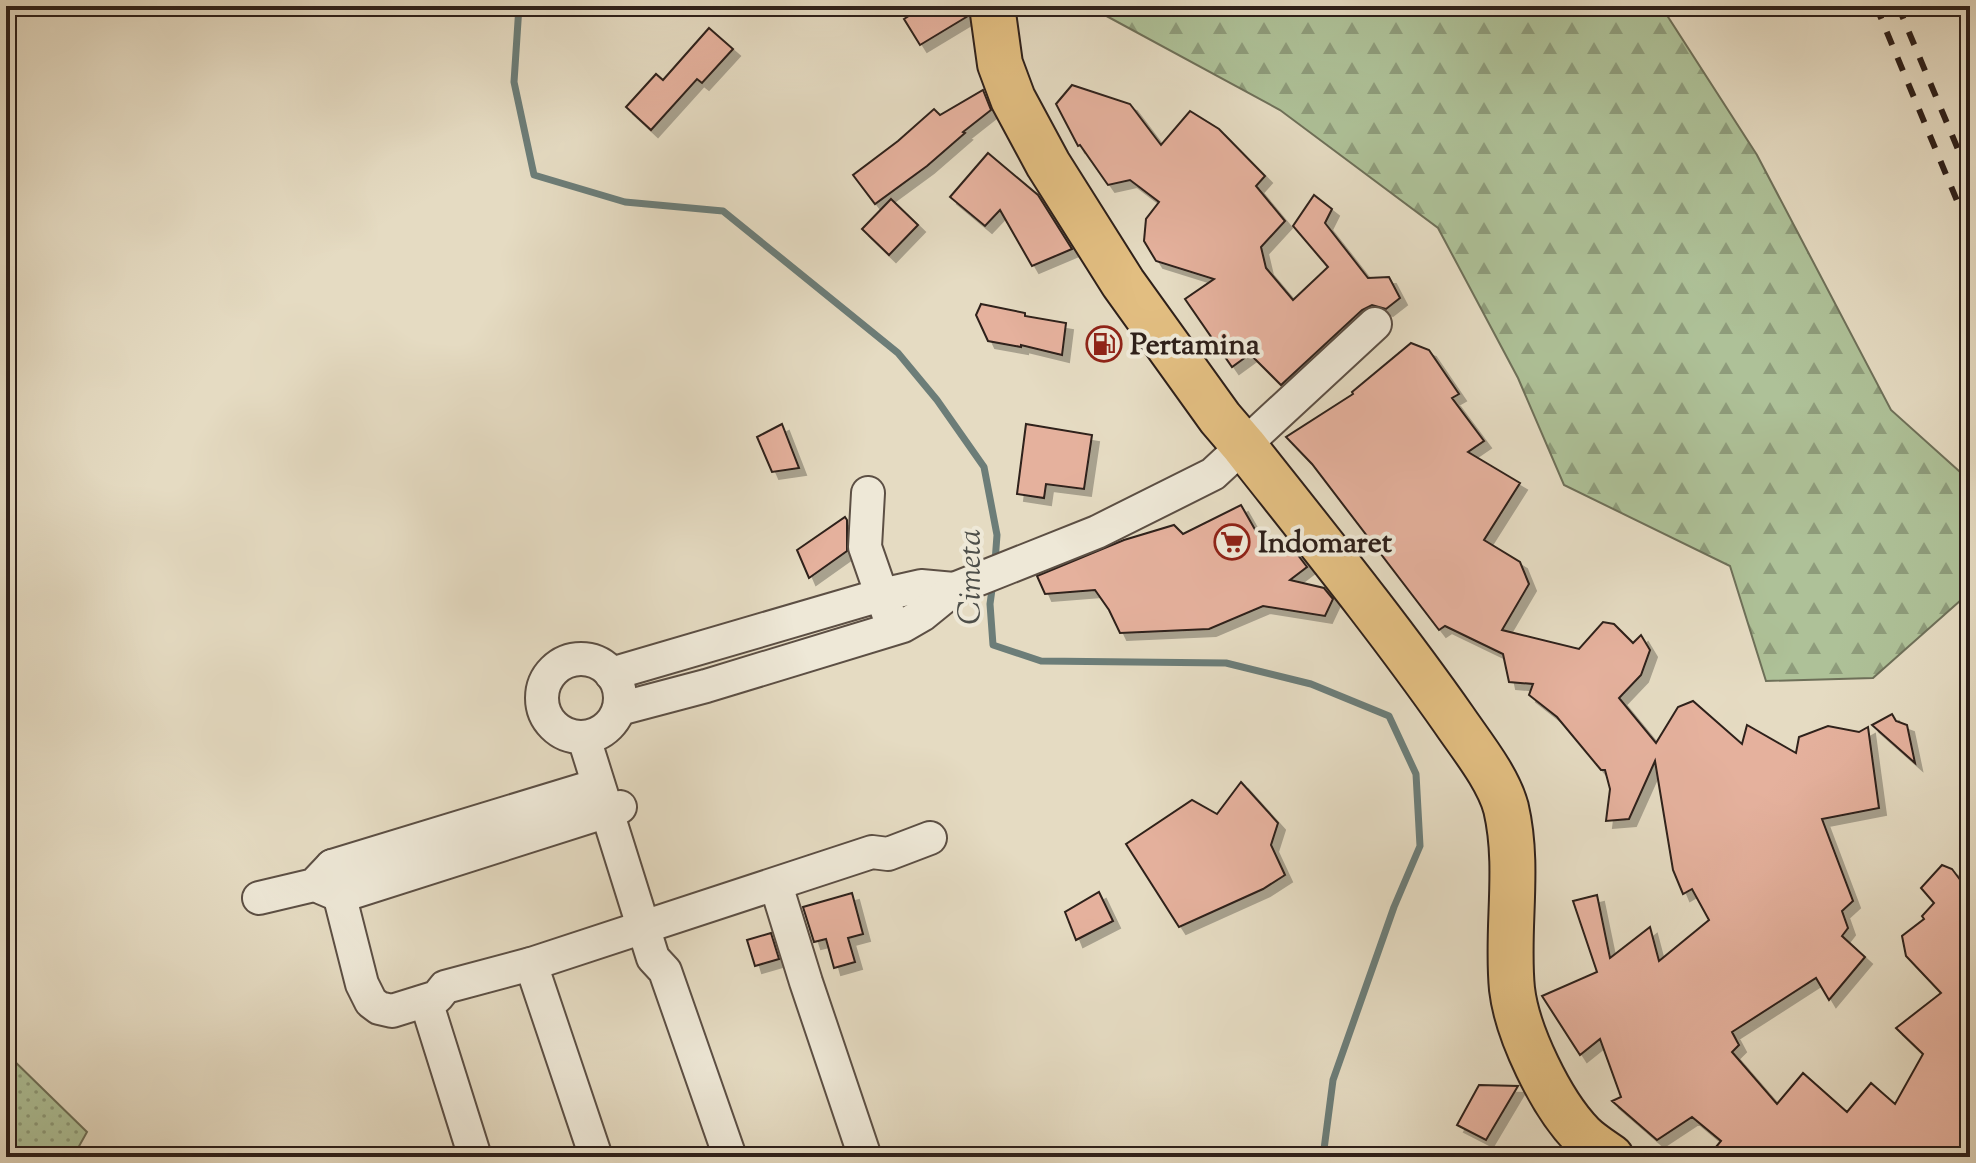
<svg xmlns="http://www.w3.org/2000/svg" width="1976" height="1163" font-family="'Sorts Mill Goudy',serif">
<defs>
<pattern id="grass-dots" width="8" height="8" patternUnits="userSpaceOnUse" patternTransform="scale(2)"><rect width="8" height="8" fill="#aec198"/><path d="M2 2h.1M6 6h.1" fill="none" stroke="#8e9c7b" stroke-width="1.8" stroke-linecap="round"/></pattern>
<pattern id="forest-firs" width="22" height="20" patternUnits="userSpaceOnUse" patternTransform="scale(2)"><rect width="22" height="20" fill="#aec198"/><path d="M5 1l3.5 6h-7zM16 11l3.5 6h-7z" fill="#8e9c7b"/></pattern>
<filter id="shadow"><feDropShadow dx="7" dy="7" stdDeviation="0" flood-color="#0004"/></filter>
</defs>
<rect width="100%" height="100%" fill="#e5dbc2"/>
<filter id="stains"><feTurbulence type="fractalNoise" baseFrequency=".0025" numOctaves="4"/><feColorMatrix values="0 0 0 0 .2 0 0 0 0 .09 0 0 0 0 .02 0 0 0 .5 -.17"/></filter>
<radialGradient id="worn" r=".72"><stop offset=".6" stop-color="#630" stop-opacity="0"/><stop offset="1" stop-color="#630" stop-opacity=".3"/></radialGradient>
<!-- grass -->
<polygon fill="url(#grass-dots)" stroke="#6e7059" stroke-width="2" points="6,1053 87,1132 73,1157 6,1157"/>
<!-- forest -->
<polygon fill="url(#forest-firs)" stroke="#6e7059" stroke-width="2" points="1088,6 1661,6 1757,155 1891,410 1969,480 1970,592 1873,678 1766,681 1730,566 1564,485 1518,378 1438,228 1280,110"/>
<g fill="none" stroke-linecap="round" stroke-linejoin="round">
<!-- stream -->
<g stroke="#6c7d78" stroke-width="7">
<polyline points="519,6 514,82 534,175 625,202 723,211 898,353 937,400 984,467 997,535 995,562"/>
<polyline points="993,582 990,604 993,645 1041,661 1226,663 1311,684 1389,716 1416,774 1420,846 1394,907 1333,1080 1323,1157"/>
</g>
</g>
<!-- building -->
<g fill="#e5b19d" stroke="#2e201a" stroke-width="2" filter="url(#shadow)">
<polygon points="925,6 968,6 968,16 920,45 904,19"/>
<polygon points="709,28 733,49 702,83 697,79 651,130 626,107 656,74 663,80"/>
<polygon points="1072,85 1130,104 1161,145 1190,111 1219,129 1265,176 1256,186 1285,221 1261,247 1266,268 1293,300 1328,267 1293,226 1314,195 1332,209 1325,223 1368,278 1389,277 1400,298 1386,309 1372,305 1362,310 1281,385 1250,354 1232,367 1185,299 1214,279 1156,261 1144,241 1146,219 1159,202 1130,180 1108,185 1080,145 1078,146 1056,104"/>
<polygon points="983,90 991,110 963,132 965,133 927,166 875,204 853,175 898,141 934,109 940,115"/>
<polygon points="988,153 1038,195 1072,249 1032,266 1000,210 985,226 950,197"/>
<polygon points="891,199 918,225 889,255 862,229"/>
<polygon points="981,304 1025,313 1025,316 1066,323 1062,355 1021,345 1021,347 988,341 976,315"/>
<polygon points="1411,343 1429,350 1459,394 1452,398 1484,441 1468,452 1520,483 1484,540 1520,562 1529,584 1502,630 1579,649 1603,622 1614,624 1633,643 1641,635 1650,650 1641,675 1619,698 1656,743 1678,707 1693,701 1742,744 1747,725 1796,753 1799,737 1828,726 1859,732 1868,727 1879,808 1822,819 1853,901 1842,911 1848,928 1842,936 1865,957 1829,1000 1816,978 1732,1032 1739,1045 1732,1052 1777,1104 1803,1073 1847,1112 1871,1083 1895,1104 1923,1054 1896,1028 1941,993 1906,956 1902,936 1924,919 1922,916 1934,903 1921,888 1942,865 1952,869 1961,881 1970,875 1970,1157 1726,1157 1716,1147 1721,1141 1692,1117 1657,1140 1612,1101 1621,1097 1600,1039 1580,1055 1542,996 1597,972 1573,901 1597,895 1610,958 1650,927 1659,961 1709,920 1692,889 1683,894 1673,870 1655,761 1629,819 1606,821 1610,789 1605,770 1601,770 1557,717 1529,695 1533,684 1509,682 1503,654 1445,626 1439,630 1312,464 1286,437 1353,394 1352,392"/>
<polygon points="782,424 799,468 772,472 757,437"/>
<polygon points="1026,424 1092,435 1084,489 1046,484 1044,498 1017,494"/>
<polygon points="1241,505 1269,554 1291,546 1307,567 1290,580 1324,588 1333,599 1325,616 1263,606 1209,629 1120,633 1109,610 1095,590 1045,594 1037,576 1124,540 1174,525 1183,534"/>
<polygon points="845,517 847,520 847,551 809,578 797,550"/>
<polygon points="1892,714 1896,721 1907,725 1915,763 1872,725"/>
<polygon points="1241,782 1278,823 1271,845 1285,875 1263,889 1179,927 1126,844 1192,800 1217,814"/>
<polygon points="1099,892 1113,921 1076,940 1065,912"/>
<polygon points="852,893 863,934 848,938 855,962 834,968 826,939 814,942 803,907"/>
<polygon points="771,933 779,959 755,966 747,940"/>
<polygon points="1479,1085 1518,1086 1486,1140 1457,1125"/>
</g>
<g fill="none" stroke-linecap="round" stroke-linejoin="round">
<defs>
<g id="minor">
<polyline points="868,493 865,547 888,613"/>
<circle cx="581" cy="698" r="39"/>
<polyline points="611,674 881,595 921,586 954,589"/>
<polyline points="619,709 706,686 903,626 922,615 954,589 1097,532 1213,474 1375,324"/>
<polyline points="584,738 653,958 665,971 730,1157"/>
<polyline points="332,866 362,984 371,1002 379,1008 392,1011 437,997 445,987 531,964 872,852 888,854 930,838"/>
<polyline points="776,885 806,982 865,1157"/>
<polyline points="322,888 341,896 620,807"/>
<polyline points="259,898 314,885 332,866 598,785"/>
<polyline points="531,964 596,1157"/>
<polyline points="426,1001 475,1157"/>
</g>
<path id="highway" d="M992 6 1000 64 1013 99 1048 164 1123 283 1220 418 1244 446C1315 536 1388 626 1454 720 1471 745 1498 778 1506 808 1520 868 1506 929 1512 989 1517 1033 1551 1103 1582 1135 1590 1143 1601 1150 1611 1157"/>
</defs>
<!-- minor casing -->
<use href="#minor" stroke="#5c4f44" stroke-width="36"/>
<!-- highway casing -->
<use href="#highway" stroke="#2e201a" stroke-width="48"/>
<!-- minor -->
<use href="#minor" stroke="#eee8d7" stroke-width="32"/>
<!-- highway -->
<use href="#highway" stroke="#e2be81" stroke-width="44"/>
<!-- rail -->
<g stroke="#2e201a" stroke-width="6" stroke-dasharray="14 14" stroke-linecap="butt">
<polyline points="1876,6 1970,232"/>
<polyline points="1898,6 1970,178"/>
</g>
</g>
<!-- icons -->
<defs>
<symbol id="fuel-ring" viewBox="-11 -11 22 22"><circle r="9.5" fill="#eee8d7" stroke="#8f2418" stroke-width="1.5"/><path d="M-5.5-6h7V0h2V4h1.3V-2.5L3-4.5l.8-.8L6-3V5H2.5V1h-1V6h-7ZM-4.2-4.7v3.2H.2V-4.7Z" fill="#8f2418"/></symbol>
<symbol id="supermarket-ring" viewBox="-11 -11 22 22"><circle r="9.5" fill="#eee8d7" stroke="#8f2418" stroke-width="1.5"/><path d="M-6-5.5h2.5l.6 2H6L4.5 2H-2.5L-4.4-4H-6ZM-1.5 3.2a1.3 1.3 0 1 0 .1 0ZM3 3.2a1.3 1.3 0 1 0 .1 0Z" fill="#8f2418"/></symbol>
</defs>
<g fill-rule="evenodd">
<use href="#fuel-ring" x="1084" y="324" width="40" height="40"/>
<use href="#supermarket-ring" x="1212" y="522" width="40" height="40"/>
</g>
<g text-anchor="middle" stroke-width="8" stroke-linejoin="round" paint-order="stroke">
<!-- poi labels -->
<g font-size="30" font-weight="bold" fill="#2e201a" stroke="#eee8d7" text-anchor="start">
<text x="1130" y="354">Pertamina</text>
<text x="1258" y="552">Indomaret</text>
</g>
<!-- water labels -->
<g font-size="32" font-style="italic" fill="#4d4e49" stroke="#eee8d7">
<text transform="translate(969 577) rotate(-90)" y="11">Cimeta</text>
</g>
</g>
<!-- margin -->
<rect width="1976" height="1163" fill="none" stroke="#e5dbc2" stroke-width="32"/>
<rect x="8" y="8" width="1960" height="1147" fill="none" stroke="#2e201a" stroke-width="4"/>
<rect x="16" y="16" width="1944" height="1131" fill="none" stroke="#2e201a" stroke-width="2"/>
<rect width="100%" height="100%" filter="url(#stains)"/>
<rect width="100%" height="100%" fill="url(#worn)"/>
</svg>
